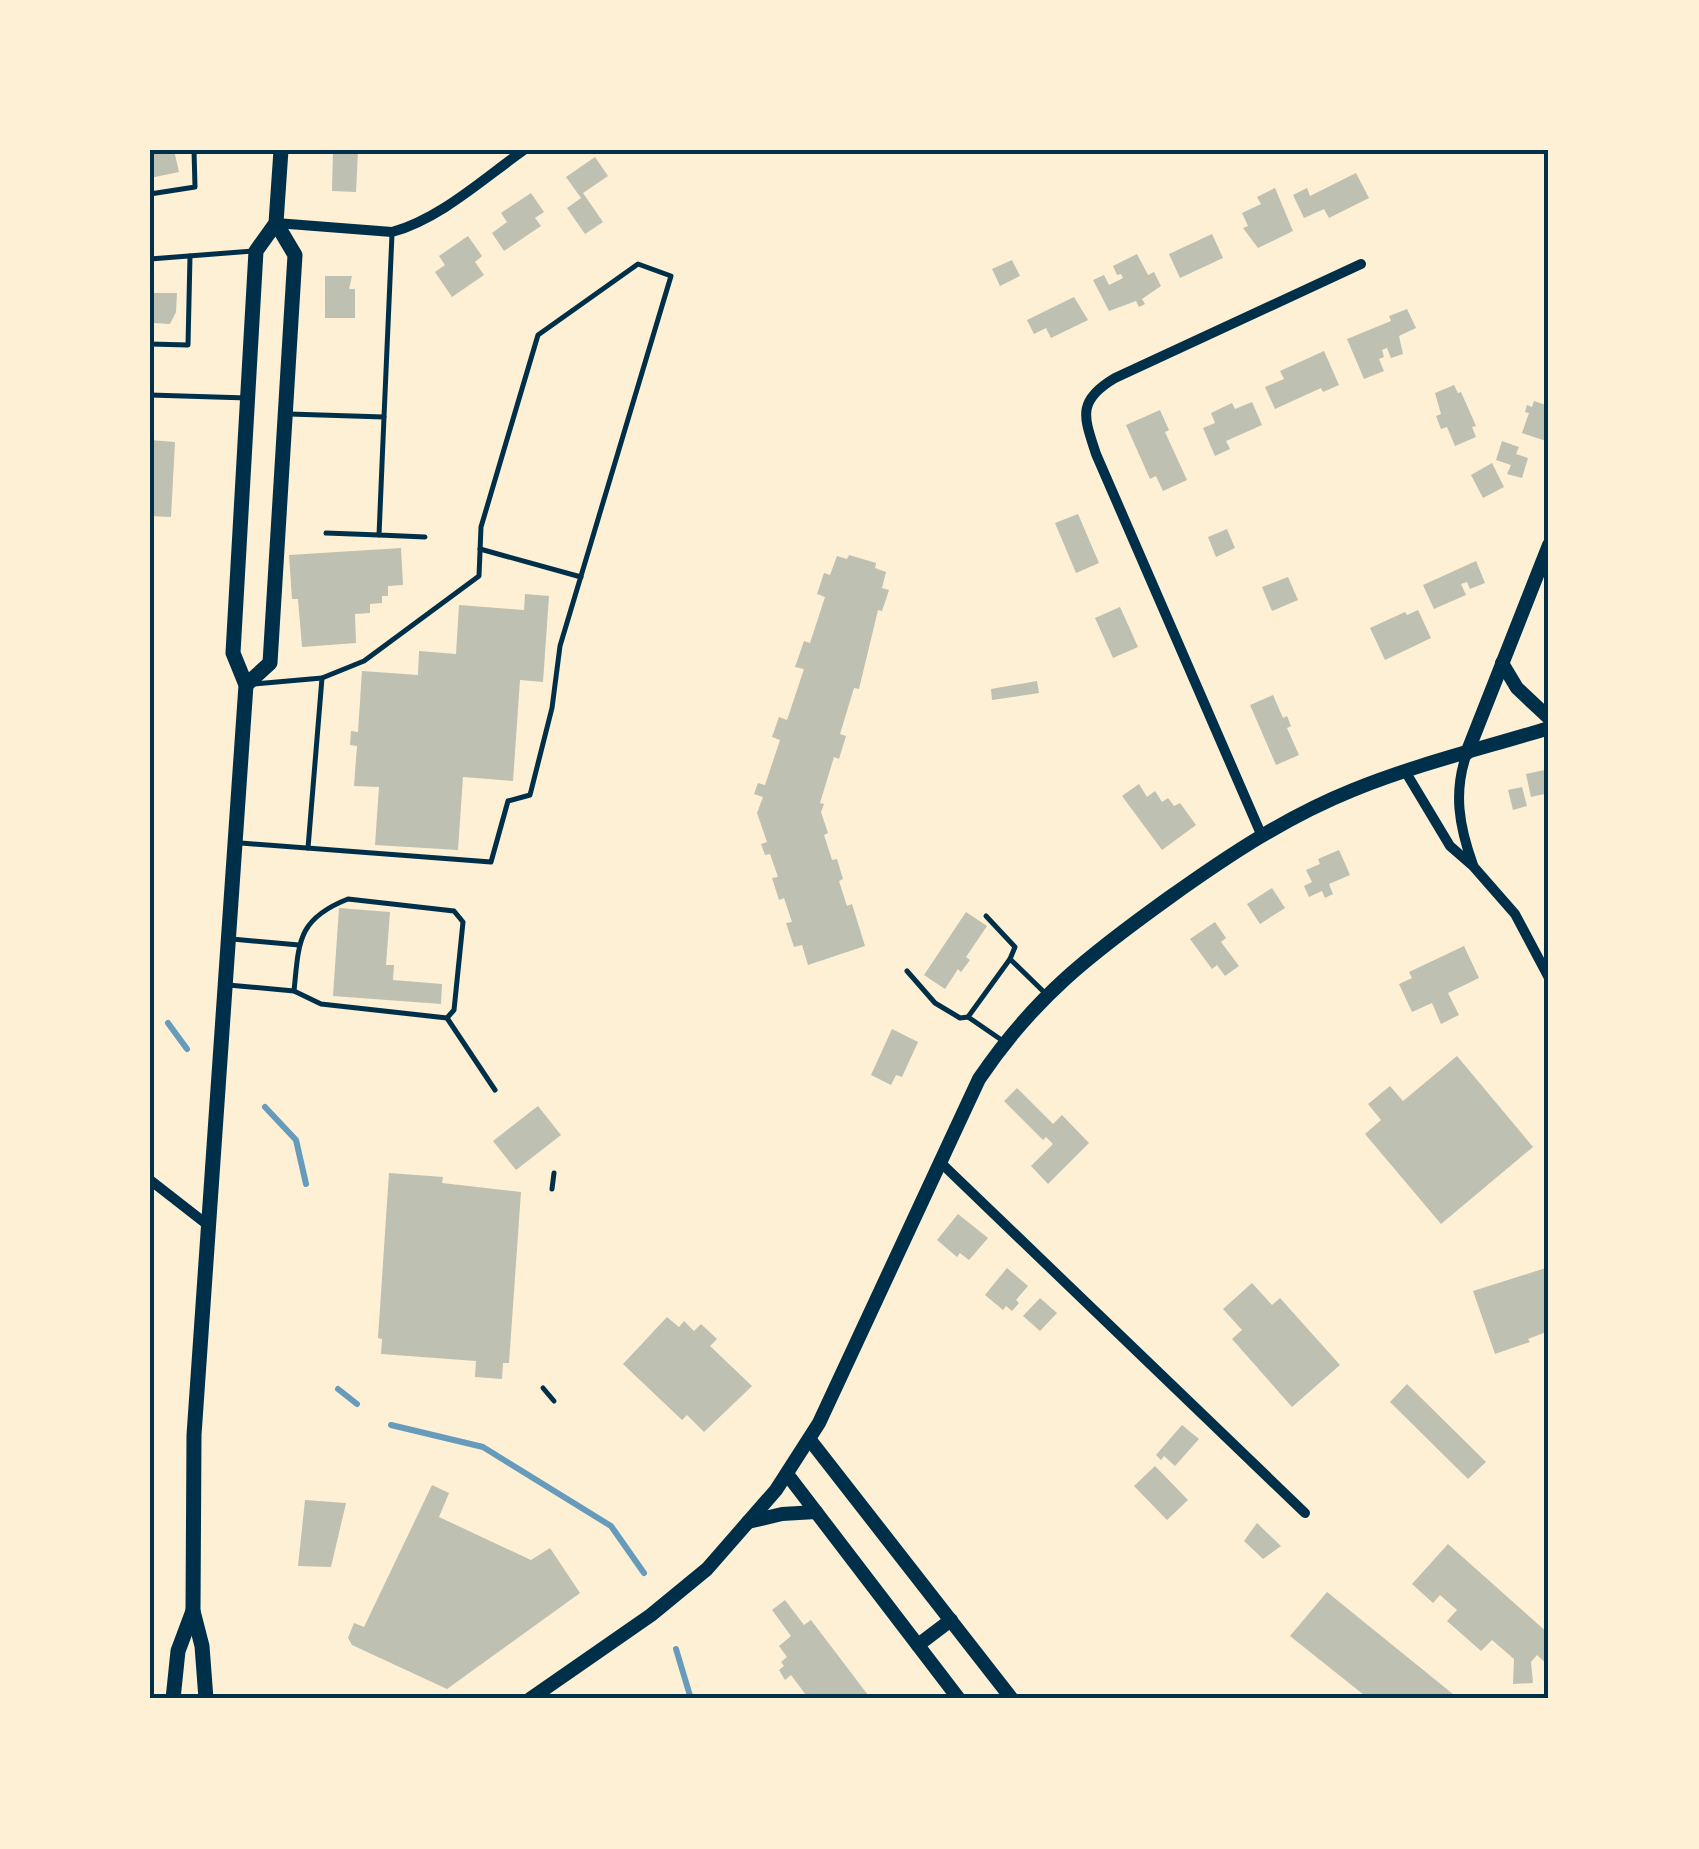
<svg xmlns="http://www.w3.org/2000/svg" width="1699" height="1849" font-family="'Nunito Sans',sans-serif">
<rect width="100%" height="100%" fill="#fdf0d5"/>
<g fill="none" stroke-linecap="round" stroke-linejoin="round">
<!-- stream -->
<g stroke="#669bbc" stroke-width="6">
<polyline points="168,1023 187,1049"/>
<polyline points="265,1107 296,1140 306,1184"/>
<polyline points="338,1389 357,1404"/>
<polyline points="391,1425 483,1447 611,1526 644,1573"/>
<polyline points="676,1649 691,1699"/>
</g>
</g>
<!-- building -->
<g fill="#bec0b2">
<polygon points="150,150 174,150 179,172 150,178"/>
<polygon points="333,150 358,150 356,192 332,191"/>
<polygon points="595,157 608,176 583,193 603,222 585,234 567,208 581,198 566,177"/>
<polygon points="1356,173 1369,198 1329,218 1324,209 1304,218 1293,195 1307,188 1310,196"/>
<polygon points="1275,188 1293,231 1258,248 1243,228 1248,226 1242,213 1261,204 1257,197"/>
<polygon points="531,193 544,212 535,218 541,226 504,251 492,233 507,222 501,213"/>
<polygon points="1212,234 1223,258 1180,278 1169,254"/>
<polygon points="468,236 482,256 475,262 484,275 452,297 435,272 445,265 439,256"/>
<polygon points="1137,254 1148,275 1154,272 1161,286 1142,299 1145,304 1139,307 1136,301 1109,311 1093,280 1104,275 1109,285 1123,278 1121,274 1117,275 1113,266"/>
<polygon points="1012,260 1020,276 1000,286 992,269"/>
<polygon points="325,276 352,276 349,289 355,289 355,318 325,318"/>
<polygon points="150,293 177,293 176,312 170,324 154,323 154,327 150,327"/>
<polygon points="1074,297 1088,320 1051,338 1046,328 1034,334 1027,320"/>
<polygon points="1407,309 1416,328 1399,336 1403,354 1391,358 1387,348 1382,350 1384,357 1379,359 1384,371 1364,379 1347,339 1391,321 1389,316"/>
<polygon points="1324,351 1339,385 1323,392 1321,388 1275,409 1265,387 1284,379 1280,371"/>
<polygon points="1454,385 1458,393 1461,392 1476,426 1472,427 1476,437 1455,446 1447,427 1441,429 1436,416 1441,414 1435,393"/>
<polygon points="1534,401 1549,406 1549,442 1522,433 1529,413 1525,412 1527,405 1532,407"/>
<polygon points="1252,402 1262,425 1226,441 1230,449 1215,456 1203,428 1215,423 1211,413 1232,403 1235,409"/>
<polygon points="1160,410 1169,430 1165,432 1187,480 1163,491 1156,476 1150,479 1126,425"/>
<polygon points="150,440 175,442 171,517 150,516"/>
<polygon points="1502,441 1519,447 1516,454 1528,458 1522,478 1507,474 1511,465 1496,460"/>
<polygon points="1492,463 1504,487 1483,498 1471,475"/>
<polygon points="1078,514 1099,563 1076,573 1055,523"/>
<polygon points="1227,529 1235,548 1216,557 1208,537"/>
<polygon points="401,548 403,585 388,586 388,596 382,596 382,603 370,604 370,613 355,614 356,643 302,647 298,599 292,599 289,555"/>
<polygon points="849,555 876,563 875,568 886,572 882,588 889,590 882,611 878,610 859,689 854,688 840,734 846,736 839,759 834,757 820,803 824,804 821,812 828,833 824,835 832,860 837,859 843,879 839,881 847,906 852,904 865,946 808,965 802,945 794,947 786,923 792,922 784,898 779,900 772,878 778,877 770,854 765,855 761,844 767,842 757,813 763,797 754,794 758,783 765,785 780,740 772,737 779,717 787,720 804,669 795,667 804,641 810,643 825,597 817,594 824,573 830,575 837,556 847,559"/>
<polygon points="1476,561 1485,583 1470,589 1467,582 1461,584 1466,595 1434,609 1423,585"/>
<polygon points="1288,577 1298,600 1272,611 1262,587"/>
<polygon points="525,594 549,596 543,682 520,680 513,781 463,777 458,850 375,845 379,787 354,786 357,746 350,745 351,731 358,732 362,671 418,675 419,651 456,654 459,605 524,610"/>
<polygon points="1120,607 1138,647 1113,658 1095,618"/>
<polygon points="1418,610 1431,638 1385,660 1370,628 1405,612 1407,615"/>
<polygon points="1037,681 1039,693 992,700 991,689"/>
<polygon points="1273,695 1283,718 1287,716 1291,726 1287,728 1299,755 1276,765 1250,705"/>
<polygon points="1549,769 1549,793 1531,797 1526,774"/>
<polygon points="1139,784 1147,797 1155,791 1162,802 1168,798 1174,806 1180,803 1196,825 1162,850 1122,796"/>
<polygon points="1522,787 1527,806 1513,810 1508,790"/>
<polygon points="1339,850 1350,875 1329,884 1333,894 1325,898 1322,891 1309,897 1304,886 1312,882 1306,870 1320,864 1318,859"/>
<polygon points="1272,888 1285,908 1260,924 1247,904"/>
<polygon points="339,908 390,912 386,965 394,965 393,980 442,984 441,1004 333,996"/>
<polygon points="966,912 987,926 966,957 970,960 961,972 958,969 945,989 924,975"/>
<polygon points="1215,922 1226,938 1221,942 1239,966 1225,976 1217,965 1212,969 1190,939"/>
<polygon points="1464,946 1479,978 1448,993 1459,1015 1441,1024 1432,1003 1412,1012 1399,984 1412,978 1409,972"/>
<polygon points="892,1029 918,1042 902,1077 896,1075 891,1085 871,1075"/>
<polygon points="1457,1056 1533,1147 1441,1224 1365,1134 1381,1120 1368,1104 1390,1086 1403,1101"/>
<polygon points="1017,1088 1053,1124 1062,1115 1089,1143 1048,1184 1031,1166 1053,1144 1046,1137 1043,1140 1004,1101"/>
<polygon points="538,1106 561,1135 516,1170 493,1141"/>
<polygon points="389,1173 443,1177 442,1183 521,1192 509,1363 503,1363 502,1379 475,1377 476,1361 381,1354 382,1339 378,1338"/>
<polygon points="958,1214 988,1238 969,1260 960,1253 957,1257 937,1240"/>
<polygon points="1549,1267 1549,1331 1528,1339 1530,1342 1495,1354 1473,1291"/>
<polygon points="1007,1268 1028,1286 1016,1300 1019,1303 1012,1311 1006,1306 1003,1310 985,1295"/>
<polygon points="1252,1283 1272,1305 1280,1298 1340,1365 1292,1407 1232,1339 1242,1330 1223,1309"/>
<polygon points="1040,1298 1057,1313 1040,1331 1023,1316"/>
<polygon points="667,1317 679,1327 684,1321 694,1331 701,1324 717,1339 710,1346 752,1386 704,1432 687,1415 682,1420 623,1364"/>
<polygon points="1407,1384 1486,1462 1468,1479 1390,1402"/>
<polygon points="1182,1425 1199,1439 1175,1466 1164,1456 1161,1460 1156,1455"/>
<polygon points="1155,1466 1188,1500 1167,1520 1134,1486"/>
<polygon points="432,1485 449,1493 439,1517 531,1560 550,1548 580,1593 447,1689 352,1645 348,1638 354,1623 364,1627"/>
<polygon points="305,1500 346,1503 331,1567 298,1566"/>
<polygon points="1257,1523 1281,1546 1263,1559 1244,1541"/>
<polygon points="1448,1544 1549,1634 1549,1666 1537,1655 1531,1662 1533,1683 1513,1684 1514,1659 1492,1640 1481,1651 1447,1621 1457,1610 1440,1595 1433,1603 1412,1584"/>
<polygon points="1327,1592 1459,1699 1369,1699 1290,1636"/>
<polygon points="785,1600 804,1625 811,1620 871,1699 809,1699 791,1675 785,1680 779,1670 784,1666 781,1662 787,1657 779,1646 791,1636 772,1610"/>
</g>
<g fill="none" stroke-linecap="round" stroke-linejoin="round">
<!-- service -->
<g stroke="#003049" stroke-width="5">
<polyline points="150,194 195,187 194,150"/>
<polyline points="150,259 253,251"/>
<polyline points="150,344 188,345 190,256"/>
<polyline points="150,395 247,398"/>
<polyline points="289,414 384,417 392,234"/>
<polyline points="384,417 379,535 425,537"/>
<polyline points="326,533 379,535"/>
<polyline points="480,549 581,577"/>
<polyline points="241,843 491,862 508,801 530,795 552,708 560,646 671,276 638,264 538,335 481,527 479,576 364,661 322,678 254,684"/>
<polyline points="308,848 322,678"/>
<polyline points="986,916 1015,947 1010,959"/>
<polyline points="232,939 299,945"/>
<polyline points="907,971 935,1003 960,1018 968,1017 1003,1041"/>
<polyline points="228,985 294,991 321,1004 447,1018 495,1090"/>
<path d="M294 991C299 942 297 919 348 899L454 911 463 922 454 1010 447 1018"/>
<polyline points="968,1017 1010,959 1046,994"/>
<polyline points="552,1189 554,1173"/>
<polyline points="543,1388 554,1401"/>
</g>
<!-- minor -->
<g stroke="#003049" stroke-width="10">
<path d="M276 223 392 232C440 219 484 178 524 150"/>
<path d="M1467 753C1453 792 1459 826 1473 865"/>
<polyline points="1405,771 1450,846 1473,866 1515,914 1549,978"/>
<path d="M1261 834 1096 454C1084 417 1076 401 1115 378L1361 264"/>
<polyline points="939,1161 1305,1513"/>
<polyline points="150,1180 209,1226"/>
</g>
<!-- secondary -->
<g stroke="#003049" stroke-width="14">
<polyline points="1502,663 1517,688 1549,718"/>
<polyline points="1467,753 1549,545"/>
<polyline points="810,1440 1012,1699"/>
<polyline points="787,1474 959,1699"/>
<polyline points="748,1522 782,1514 816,1512"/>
<polyline points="918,1645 951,1620"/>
<path d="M530 1699 651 1615 707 1569 776 1490 819 1423 979 1079C1034 997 1092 953 1170 897 1229 855 1286 817 1353 790 1417 764 1484 748 1549 728"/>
</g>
<!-- trunk -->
<g stroke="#003049" stroke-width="15">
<polyline points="246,685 270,663 295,255 276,223"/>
<polyline points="173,1699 178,1651 193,1611"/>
<polyline points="206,1699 202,1646 193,1611 194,1435 246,685 233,653 256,251 276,223 281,150"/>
</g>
</g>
<!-- border -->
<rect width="1699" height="1849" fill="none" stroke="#fdf0d5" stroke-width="305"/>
<rect x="152" y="152" width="1394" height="1544" fill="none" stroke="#003049" stroke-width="4"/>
</svg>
